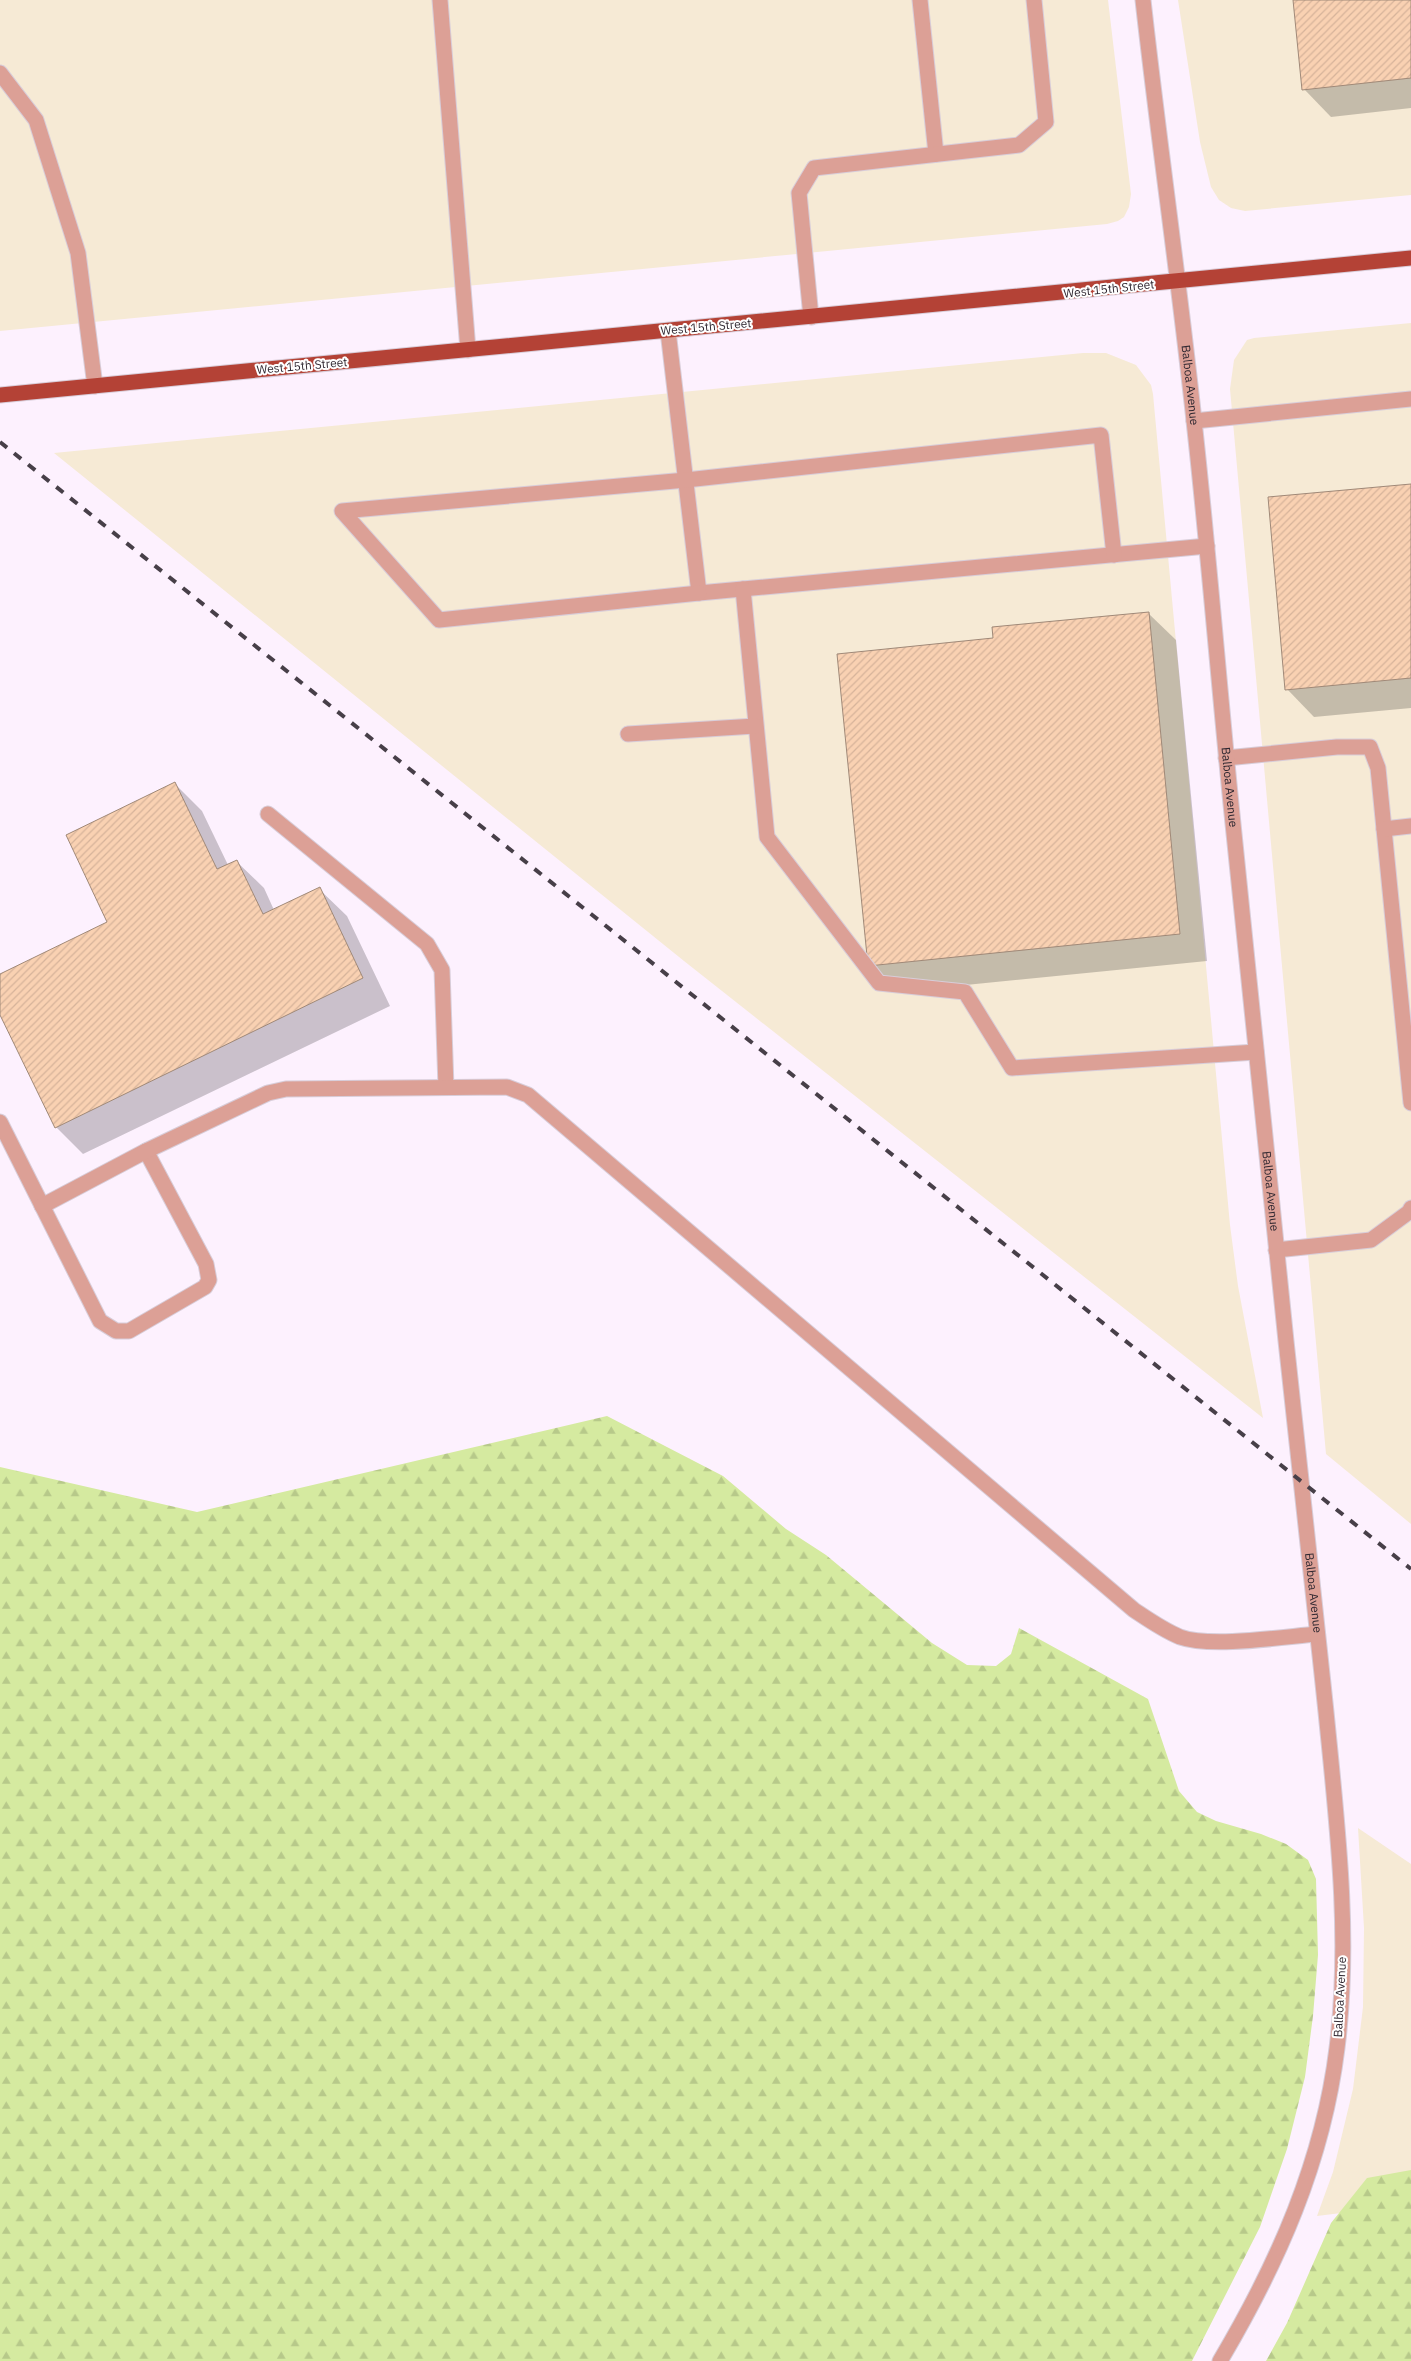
<svg xmlns="http://www.w3.org/2000/svg" width="1411" height="2361" font-family="'IBM Plex Sans',sans-serif">
<defs>
<pattern id="forest-firs" width="22" height="20" patternUnits="userSpaceOnUse" patternTransform="scale(1.25)"><rect width="22" height="20" fill="#d5eaa0"/><path d="M5 1l3.5 6h-7zM16 11l3.5 6h-7z" fill="#b7c98a"/></pattern>
<pattern id="building-hatch" width="6" height="6" patternUnits="userSpaceOnUse" patternTransform="scale(1.25)"><rect width="6" height="6" fill="#f9d1b2"/><path d="M-1 1l2-2M0 6l6-6M5 7l2-2" fill="none" stroke="#d6b39a"/></pattern>
</defs>
<rect width="100%" height="100%" fill="#fdf1fe"/>
<!-- commercial -->
<g fill="#f6ead5">
<polygon points="0,0 1108,0 1131,194 1129,207 1124,217 1118,221 1107,224 0,331"/>
<polygon points="1178,0 1411,0 1411,195 1245,211 1231,208 1219,200 1211,187 1200,142"/>
<polygon points="1411,323 1411,1524 1326,1454 1230,389 1234,360 1247,340 1254,338"/>
<polygon points="1083,353 1106,353 1136,365 1151,385 1153,394 1230,1225 1238,1286 1263,1418 684,961 54,453"/>
<polygon points="1358,1828 1411,1864 1411,2333 1398,2206 1317,2216 1333,2172 1353,2089 1363,2007 1364,1928"/>
</g>
<!-- forest -->
<g fill="url(#forest-firs)">
<polygon points="607,1416 723,1476 786,1529 826,1555 932,1643 967,1665 996,1666 1011,1654 1019,1628 1148,1699 1179,1791 1197,1812 1216,1821 1261,1834 1286,1844 1308,1860 1316,1879 1318,1955 1313,2016 1305,2077 1287,2149 1260,2227 1192,2361 0,2361 0,1467 197,1512"/>
<polygon points="1411,2170 1411,2361 1266,2361 1287,2323 1331,2223 1367,2178"/>
</g>
<!-- shadow -->
<g fill="#0003">
<polygon points="1294,0 1411,0 1411,108 1331,117 1304,89"/>
<polygon points="1411,485 1411,708 1314,717 1287,689"/>
<polygon points="1148,613 1176,640 1207,961 896,992 869,965 995,640"/>
<polygon points="175,784 202,811 228,865 236,861 264,888 274,910 319,889 347,916 390,1006 83,1154 56,1127 0,1012 0,975 109,923"/>
</g>
<!-- building -->
<g fill="url(#building-hatch)" stroke="#a08978">
<polygon points="1293,0 1411,0 1411,78 1302,90"/>
<polygon points="1411,484 1411,678 1285,690 1268,497"/>
<polygon points="1149,612 1180,934 868,966 837,654 993,638 992,627"/>
<polygon points="175,782 217,869 237,860 263,914 320,887 363,978 55,1128 0,1015 0,974 107,922 66,835"/>
</g>
<g fill="none" stroke-linecap="round" stroke-linejoin="round">
<defs>
<g id="service">
<polyline points="440,0 468,350"/>
<polyline points="920,0 936,154"/>
<polyline points="0,73 36,120 78,253 95,386"/>
<polyline points="811,317 799,193 814,168 1019,145 1046,122 1034,0"/>
<polyline points="668,331 699,593 1207,546"/>
<polyline points="1194,421 1411,399"/>
<polyline points="743,589 767,837 879,983 965,992 1012,1068 1256,1052"/>
<polyline points="699,593 439,620 342,511 686,480 1101,435 1114,555"/>
<polyline points="628,734 755,726"/>
<polyline points="1226,758 1337,747 1370,747 1378,768 1411,1103"/>
<polyline points="268,814 427,944 442,970 446,1087"/>
<polyline points="1384,829 1411,826"/>
<polyline points="0,1122 100,1321 116,1331 129,1331 205,1287 209,1280 206,1264 146,1151"/>
<path d="M42 1206 146 1151 268 1093 286 1089 507 1087 528 1095 1134 1610C1149 1620 1163 1630 1180 1637 1211 1648 1282 1637 1317 1634"/>
<polyline points="1276,1250 1371,1240 1409,1212 1411,1208"/>
</g>
<g id="tertiary">
<path id="s1" d="M1143 0C1159 144 1180 287 1195 430 1209 558 1219 686 1232 814 1249 989 1268 1165 1286 1341 1299 1464 1313 1588 1326 1712 1337 1823 1351 1936 1337 2048 1323 2162 1278 2263 1220 2361"/>
</g>
<polyline id="trunk" points="0,395 1411,258"/>
</defs>
<!-- service casing -->
<use href="#service" stroke="#d8cdd9" stroke-width="17"/>
<!-- tertiary casing -->
<use href="#tertiary" stroke="#d8cdd9" stroke-width="17"/>
<!-- trunk casing -->
<use href="#trunk" stroke="#d8cdd9" stroke-width="17"/>
<!-- service -->
<use href="#service" stroke="#dca096" stroke-width="15"/>
<!-- tertiary -->
<use href="#tertiary" stroke="#dca096" stroke-width="15"/>
<!-- trunk -->
<use href="#trunk" stroke="#b44236" stroke-width="15"/>
<!-- rail -->
<polyline stroke="#473f48" stroke-width="4" stroke-dasharray="9 9" stroke-linecap="butt" points="0,442 1411,1569"/>
</g>
<g text-anchor="middle" stroke-width="4" stroke-linejoin="round" paint-order="stroke">
<!-- street labels -->
<g font-size="12" fill="#302831" stroke="#fff">
<text transform="translate(1109 289) rotate(-6)" y="4">West 15th Street</text>
<text transform="translate(706 327) rotate(-5)" y="4">West 15th Street</text>
<text transform="translate(302 366) rotate(-5)" y="4">West 15th Street</text>
<text dy="4" stroke="none"><textPath href="#s1" startOffset="388">Balboa Avenue</textPath></text>
<text dy="4" stroke="none"><textPath href="#s1" startOffset="792">Balboa Avenue</textPath></text>
<text dy="4" stroke="none"><textPath href="#s1" startOffset="1198">Balboa Avenue</textPath></text>
<text dy="4" stroke="none"><textPath href="#s1" startOffset="1602">Balboa Avenue</textPath></text>
<text transform="translate(1340 1997) rotate(-87)" y="4">Balboa Avenue</text>
</g>
</g>
</svg>
